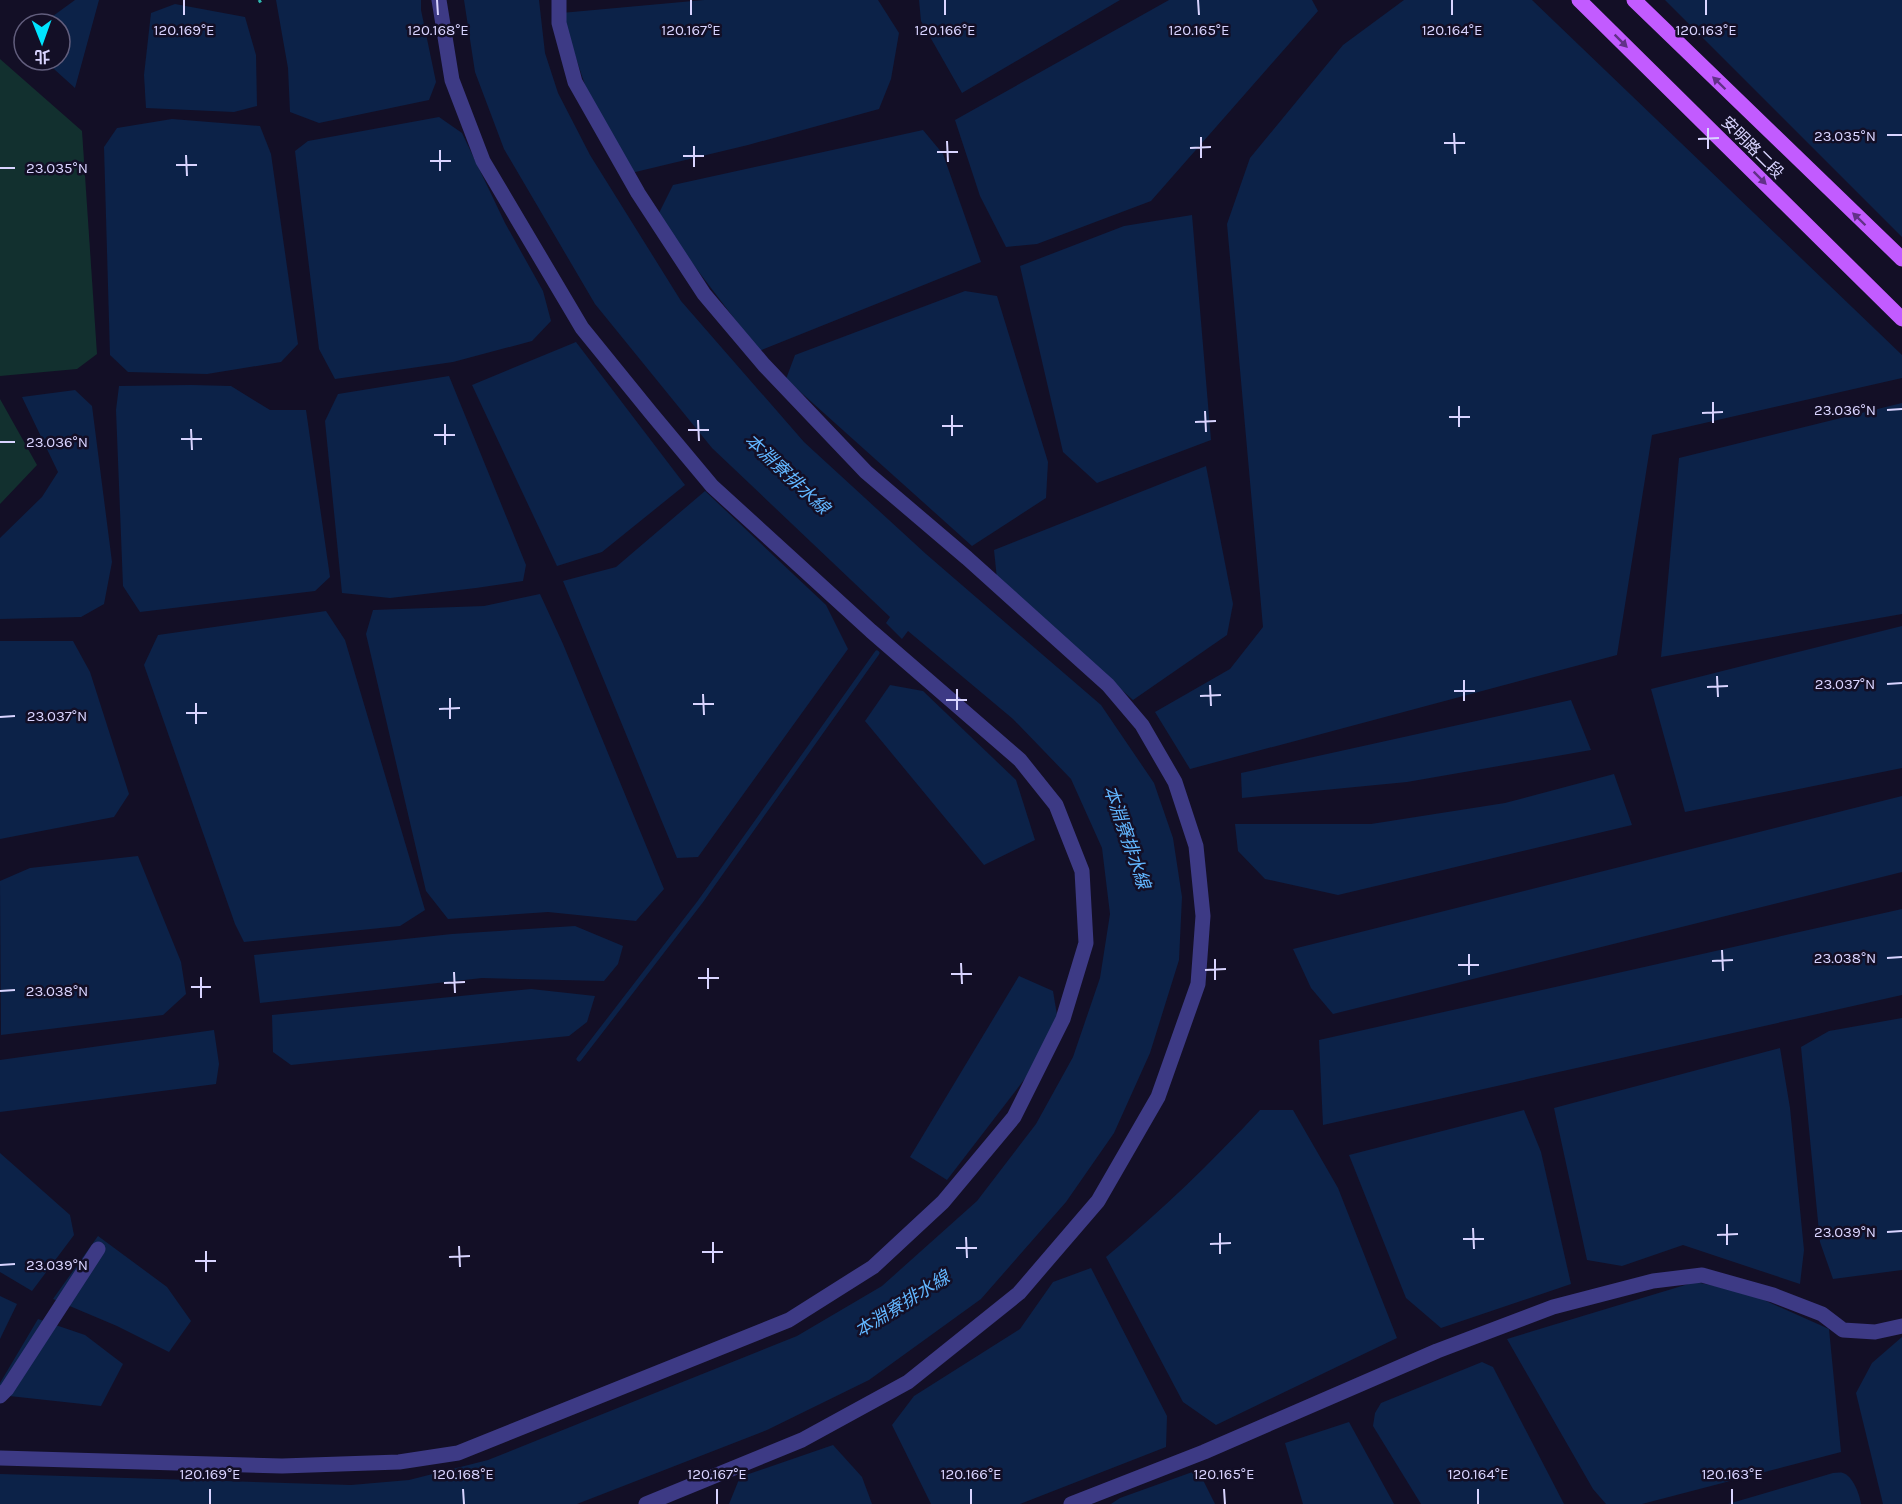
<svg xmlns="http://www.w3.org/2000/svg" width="1902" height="1504" font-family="Karla,'Noto Sans TC',sans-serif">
<rect width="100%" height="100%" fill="#130f26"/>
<!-- green -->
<g fill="#12302f">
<polygon points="0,59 82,131 97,354 77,369 0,376"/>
<polygon points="0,399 37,465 0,504"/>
</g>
<!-- water -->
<g fill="#0c2248">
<polygon points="75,0 99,0 75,88 44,60 60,60 60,24 42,24"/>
<polygon points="276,0 421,0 421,10 436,82 429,100 319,123 290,112 288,68"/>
<polygon points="464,0 539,0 545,53 558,93 590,155 681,301 804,442 926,554 1101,705 1154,783 1173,838 1182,897 1179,960 1150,1053 1114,1133 1066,1202 981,1299 869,1380 767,1430 577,1504 0,1504 0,1474 351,1485 409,1480 488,1460 797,1336 882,1286 977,1201 1036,1124 1073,1057 1100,978 1110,914 1102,848 1071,779 1013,719 908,631 902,639 886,623 890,617 712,448 595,304 504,149 475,72"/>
<polygon points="704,0 878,0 899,33 891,79 879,109 748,145 627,174 589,97 561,13"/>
<polygon points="919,0 1120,0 962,93 921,21"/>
<polygon points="1169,0 1312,0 1318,11 1151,201 1037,244 1006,247 980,196 955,120"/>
<polygon points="1404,0 1532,0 1902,355 1902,378 1652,435 1617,655 1190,769 1155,712 1230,669 1263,627 1227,224 1250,158 1343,45"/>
<polygon points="1665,0 1902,0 1902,237"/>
<polygon points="175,4 245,17 256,55 257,106 234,112 146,108 144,75 151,13"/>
<polygon points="439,117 462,133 505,223 543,291 551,321 532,341 453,362 335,379 319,349 295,151 308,141"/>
<polygon points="172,119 260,126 271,154 298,344 281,362 207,374 128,372 110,355 104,147 117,128"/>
<polygon points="923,130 943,154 981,262 759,351 657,217 673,185"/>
<polygon points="1192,215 1211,440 1097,483 1063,452 1020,266 1124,226"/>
<polygon points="965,291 997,296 1048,462 1046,498 972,546 786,379 795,355"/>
<polygon points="576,342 685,485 602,552 557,566 472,385"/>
<polygon points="449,376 526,565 523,581 476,588 390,598 342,593 325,421 338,394"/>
<polygon points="191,385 231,386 270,410 306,410 330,577 315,591 140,612 123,586 116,410 119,386"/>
<polygon points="75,390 92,406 112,562 104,604 81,617 0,619 0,538 42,497 58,472 22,397"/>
<polygon points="1902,403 1902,614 1661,657 1679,458"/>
<polygon points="1206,466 1233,604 1227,635 1133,700 997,579 994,550"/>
<polygon points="705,491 826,605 848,649 698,857 677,858 563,581 616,567"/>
<polygon points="540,594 563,644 664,889 636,921 548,912 448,919 426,891 366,634 373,610 484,606"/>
<polygon points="326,611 345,640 425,910 400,926 244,942 235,924 144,665 158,635"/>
<polygon points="1902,626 1902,768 1685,812 1651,689"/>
<polygon points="0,641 73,641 90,672 129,794 114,817 0,839"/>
<polygon points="890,685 923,691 1016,780 1035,840 984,865 865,721"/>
<polygon points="1571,700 1591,750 1407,782 1242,798 1241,773"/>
<polygon points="1614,774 1632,825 1338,895 1265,879 1238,851 1235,824 1371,824 1505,803"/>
<polygon points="1902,796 1902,872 1333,1014 1311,988 1293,949"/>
<polygon points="138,856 181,962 186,994 163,1015 1,1035 0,881 30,868"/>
<polygon points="1902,909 1902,995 1323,1125 1319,1040"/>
<polygon points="575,926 623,946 618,964 604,981 482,978 260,1003 254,955 452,934"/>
<polygon points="1019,976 1053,991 1060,1033 947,1180 910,1157"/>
<polygon points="531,989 595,996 587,1022 569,1036 291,1065 273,1052 272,1015"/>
<polygon points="1902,1018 1902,1270 1833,1279 1820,1242 1801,1047 1829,1031"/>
<polygon points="214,1030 219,1064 216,1084 0,1112 0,1060"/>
<polygon points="1780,1048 1790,1108 1804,1250 1800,1284 1683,1245 1622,1266 1587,1260 1554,1108"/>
<path d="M1260 1110H1293L1338 1188 1397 1338 1216 1425 1183 1402 1106 1257C1161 1211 1211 1163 1260 1110Z"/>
<polygon points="1524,1110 1541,1152 1571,1284 1441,1328 1406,1298 1349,1155"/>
<polygon points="0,1153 70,1215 74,1235 32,1291 0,1272"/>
<polygon points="98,1236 167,1287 191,1321 169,1352 117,1326 53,1299"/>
<polygon points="1091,1268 1167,1416 1166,1447 1020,1504 931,1504 892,1425 914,1396 1020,1329 1053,1282"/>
<polygon points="1695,1282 1746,1292 1829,1329 1841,1452 1642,1504 1606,1504 1593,1489 1507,1339"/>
<polygon points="0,1296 17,1304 0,1339"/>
<polygon points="38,1319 85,1335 123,1364 101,1406 0,1395 0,1383"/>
<polygon points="1902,1337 1902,1504 1883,1504 1856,1393 1872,1363"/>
<polygon points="1482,1362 1493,1367 1564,1504 1421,1504 1373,1426 1375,1413 1381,1403"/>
<polygon points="1349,1422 1394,1504 1303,1504 1285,1443"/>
<polygon points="833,1445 862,1477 872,1504 729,1504 740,1477"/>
<polygon points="1198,1470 1215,1504 1111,1504 1120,1498"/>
<path d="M1833 1473C1836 1473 1840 1472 1843 1473 1853 1476 1860 1495 1861 1504H1728Z"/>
</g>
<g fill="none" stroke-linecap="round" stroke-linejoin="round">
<!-- stream -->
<polyline stroke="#0c2248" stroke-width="5" points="579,1059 700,902 877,653"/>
<!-- path -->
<polyline stroke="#2fb8b0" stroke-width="3" stroke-dasharray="3 4.5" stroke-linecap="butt" points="259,0 261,3"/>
<!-- minor -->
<g stroke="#3d3a85" stroke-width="15">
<polyline points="559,0 559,23 575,82 638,193 704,294 764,365 866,472 967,558 1108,685 1142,725 1175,782 1196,846 1203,916 1198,984 1158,1097 1098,1201 1019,1293 908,1382 802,1440 646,1504"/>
<polyline points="0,1396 7,1389 98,1249"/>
<polyline points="0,1458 282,1466 399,1462 458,1453 789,1320 873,1267 943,1202 1014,1117 1063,1019 1086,943 1082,871 1056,805 1020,760 871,631 712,486 651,413 582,328 483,161 452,80 439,0"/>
<polyline points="1071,1504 1204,1452 1437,1351 1553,1307 1653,1281 1702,1275 1773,1295 1822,1314 1843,1330 1875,1332 1902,1326"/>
</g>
<!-- major -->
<g stroke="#c25bff" stroke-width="15">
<polyline points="1579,0 1902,319"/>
<polyline points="1634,0 1902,259"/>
</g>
</g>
<!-- one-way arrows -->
<defs><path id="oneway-solid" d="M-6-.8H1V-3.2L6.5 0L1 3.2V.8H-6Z" transform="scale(1.5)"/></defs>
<g fill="#623188">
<use href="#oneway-solid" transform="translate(1621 41) rotate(45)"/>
<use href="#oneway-solid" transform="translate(1719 83) rotate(-136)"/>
<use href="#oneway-solid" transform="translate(1760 178) rotate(45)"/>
<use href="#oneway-solid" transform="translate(1859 219) rotate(-136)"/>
</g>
<!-- ticks -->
<path fill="none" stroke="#d9d4ff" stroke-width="2" d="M184 0V15M437 0 438 15M691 0V15M945 0V15M1198 0 1199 15M1452 0V15M1706 0V15M1708 128V149M1454 133 1455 154M1887 135H1902M1201 137V158M1698 139 1719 138M947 141 948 162M1444 143H1465M694 146V167M1190 148 1211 147M440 150V171M937 152H958M186 155 187 176M683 156H704M430 161H451M176 165H197M0 168H15M1713 402V423M1459 406V427M1887 410 1902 409M1205 411 1206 432M1702 413 1723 412M952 415V436M1449 417H1470M698 420 699 441M1195 422 1216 421M445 424V445M942 426H963M191 429 192 450M688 430H709M434 435H455M181 439H202M0 442H15M1717 676 1718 697M1464 680V701M1887 684 1902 683M1210 685 1211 706M1707 687 1728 686M957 689V710M1454 691H1475M703 694 704 715M1200 696 1221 695M450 698V719M946 700H967M196 703V724M693 704H714M439 709 460 708M186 713H207M0 717 15 716M1722 950 1723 971M1469 954V975M1887 958 1902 957M1215 959V980M1712 961 1733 960M961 963 962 984M1458 965H1479M708 968V989M1205 970 1226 969M454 972 455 993M951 974H972M201 977V998M698 978H719M444 983 465 982M191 987H211M0 991 15 990M1727 1224V1245M1473 1228 1474 1249M1887 1232 1902 1231M1220 1233V1254M1717 1235 1738 1234M966 1237 967 1258M1463 1239H1484M713 1242V1263M1210 1244 1231 1243M459 1246 460 1267M956 1248H977M206 1251V1272M702 1252H723M449 1257 470 1256M195 1261H216M0 1265 15 1264M210 1489V1504M463 1489 464 1504M717 1489V1504M971 1489V1504M1224 1489 1225 1504M1478 1489V1504M1732 1489V1504"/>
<g text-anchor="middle" stroke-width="5" stroke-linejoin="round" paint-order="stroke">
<!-- street labels -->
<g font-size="16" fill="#d9d4ff" stroke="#130f26">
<text transform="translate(1753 147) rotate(45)" y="6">安明路二段</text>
</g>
<!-- water labels -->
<g font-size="18" font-style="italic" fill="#62b6ff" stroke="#130f26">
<text transform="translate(787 474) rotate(43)" y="6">本淵寮排水線</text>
<text transform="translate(1127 837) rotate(71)" y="6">本淵寮排水線</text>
<text transform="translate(902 1304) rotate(-32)" y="6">本淵寮排水線</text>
</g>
</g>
<g font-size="15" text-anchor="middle" fill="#d9d4ff" stroke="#130f26" stroke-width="5" stroke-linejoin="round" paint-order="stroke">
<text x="184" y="35">120.169°E</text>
<text x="438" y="35">120.168°E</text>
<text x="691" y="35">120.167°E</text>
<text x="945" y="35">120.166°E</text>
<text x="1199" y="35">120.165°E</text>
<text x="1452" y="35">120.164°E</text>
<text x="1706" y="35">120.163°E</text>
<text x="1845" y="141">23.035°N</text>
<text x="57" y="173">23.035°N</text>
<text x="1845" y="415">23.036°N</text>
<text x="57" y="447">23.036°N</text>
<text x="1845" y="689">23.037°N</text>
<text x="57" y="721">23.037°N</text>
<text x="1845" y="963">23.038°N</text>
<text x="57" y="996">23.038°N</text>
<text x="1845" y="1237">23.039°N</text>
<text x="57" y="1270">23.039°N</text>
<text x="210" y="1479">120.169°E</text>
<text x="463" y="1479">120.168°E</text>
<text x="717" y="1479">120.167°E</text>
<text x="971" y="1479">120.166°E</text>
<text x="1224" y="1479">120.165°E</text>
<text x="1478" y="1479">120.164°E</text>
<text x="1732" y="1479">120.163°E</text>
</g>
<!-- north arrow -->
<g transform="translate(42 42) rotate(179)"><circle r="28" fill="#130f26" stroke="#625e7d" stroke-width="1.5"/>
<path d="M0-4.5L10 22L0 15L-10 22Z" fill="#00e5ff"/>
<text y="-9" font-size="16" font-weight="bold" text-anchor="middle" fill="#d9d4ff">北</text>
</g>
</svg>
